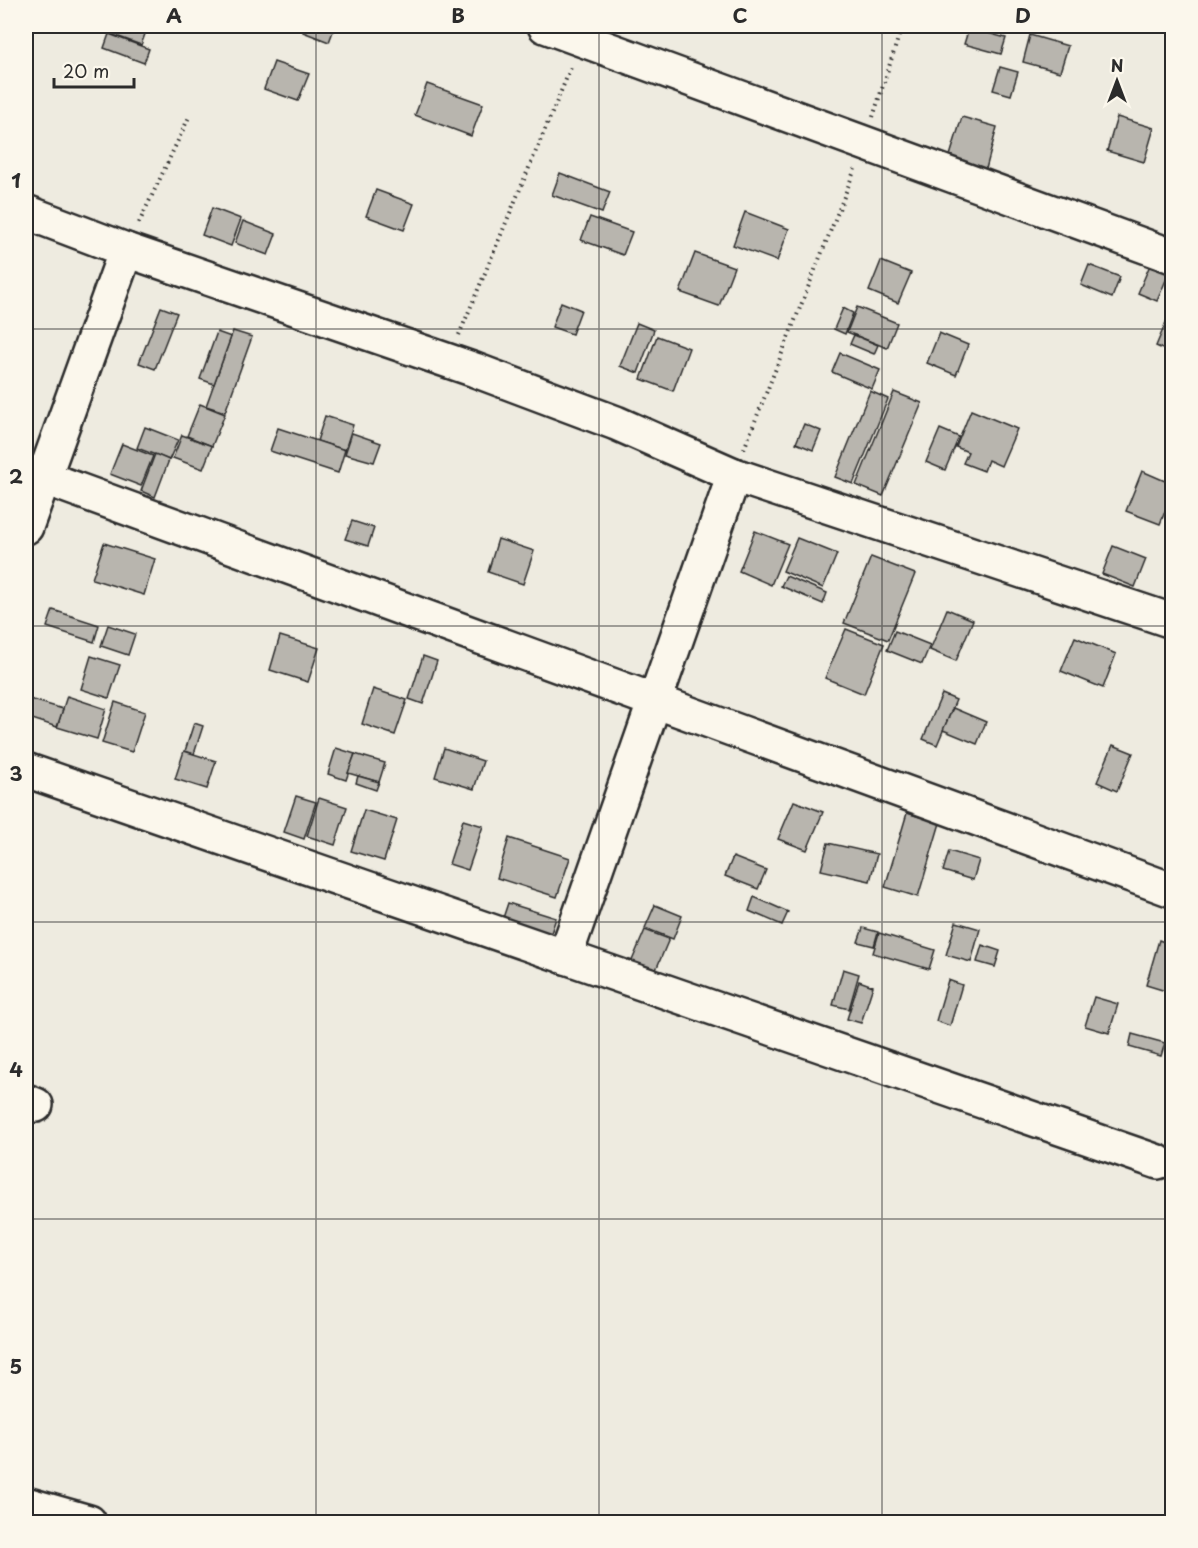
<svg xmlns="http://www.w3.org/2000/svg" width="1198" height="1548" font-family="'Playpen Sans',sans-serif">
<rect width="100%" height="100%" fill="#eeebe0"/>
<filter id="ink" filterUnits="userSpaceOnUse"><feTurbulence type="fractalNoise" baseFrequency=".0167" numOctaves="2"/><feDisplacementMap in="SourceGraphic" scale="12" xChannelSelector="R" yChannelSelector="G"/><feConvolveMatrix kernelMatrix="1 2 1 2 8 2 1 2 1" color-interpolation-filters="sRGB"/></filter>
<g filter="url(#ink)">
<!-- building -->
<g fill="#b8b5ae" stroke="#2b2b2b" stroke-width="1.5">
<polygon points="102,26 148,26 141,45 100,30"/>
<polygon points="305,26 335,26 329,42 303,32"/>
<polygon points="969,28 1006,38 1001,54 964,44"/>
<polygon points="109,34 149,49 144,63 104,48"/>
<polygon points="1030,35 1068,46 1060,72 1023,62"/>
<polygon points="274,62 309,74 298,101 264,89"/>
<polygon points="1000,67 1018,72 1011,95 993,90"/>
<polygon points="427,84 483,104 471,136 415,115"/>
<polygon points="962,117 997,127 986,169 949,159"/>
<polygon points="1117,117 1154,128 1144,162 1107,151"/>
<polygon points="560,173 610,192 602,213 552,195"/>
<polygon points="376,190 414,204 404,230 366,216"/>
<polygon points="212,208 241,219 231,246 202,235"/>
<polygon points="745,212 789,229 777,261 733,245"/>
<polygon points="590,217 632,232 623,255 581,240"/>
<polygon points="243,221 276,234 268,255 235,243"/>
<polygon points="695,253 734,267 719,306 680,292"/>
<polygon points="881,261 911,273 898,303 869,291"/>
<polygon points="1089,265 1120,277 1112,298 1081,285"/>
<polygon points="1150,265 1169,273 1157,301 1138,293"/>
<polygon points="561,302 581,310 572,334 552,327"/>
<polygon points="161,307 177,313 155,369 139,363"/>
<polygon points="857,307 897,323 887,348 847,332"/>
<polygon points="843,308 853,313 845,334 834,329"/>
<polygon points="1172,308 1172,353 1156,346"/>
<polygon points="637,323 654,330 638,373 620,366"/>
<polygon points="233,331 252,337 225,412 206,406"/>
<polygon points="217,332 231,337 214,384 200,379"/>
<polygon points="939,333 968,345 956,375 927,363"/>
<polygon points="854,335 878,345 874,354 850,344"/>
<polygon points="657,336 689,348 673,391 641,379"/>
<polygon points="840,353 880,370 872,389 832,372"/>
<polygon points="870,391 888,399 853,484 835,477"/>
<polygon points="894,392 922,403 883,496 856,485"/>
<polygon points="200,404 225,414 212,446 187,436"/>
<polygon points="971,410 1017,429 1001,466 988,460 984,471 963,463 968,452 956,447"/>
<polygon points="325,416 353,425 345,450 317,441"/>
<polygon points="804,424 821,431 813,450 796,443"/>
<polygon points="145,427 178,440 169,460 137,448"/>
<polygon points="278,428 345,450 338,473 270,451"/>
<polygon points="940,429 959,437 945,470 926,462"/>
<polygon points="352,433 381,443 374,462 345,454"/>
<polygon points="182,435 212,446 203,469 173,458"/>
<polygon points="122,444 153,456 141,486 110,474"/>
<polygon points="155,454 169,460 155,497 141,491"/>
<polygon points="1142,471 1172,484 1172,494 1160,524 1126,511"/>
<polygon points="352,521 374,528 368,546 345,539"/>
<polygon points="755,531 788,544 771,585 739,571"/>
<polygon points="797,538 837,554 823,588 783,571"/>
<polygon points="498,539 534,551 523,584 488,572"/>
<polygon points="104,543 155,559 144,595 92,579"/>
<polygon points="1113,546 1146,559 1135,587 1102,574"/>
<polygon points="871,557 915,574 888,640 844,623"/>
<polygon points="786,576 827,593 823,604 781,586"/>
<polygon points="947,609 973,620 956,661 930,650"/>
<polygon points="53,610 99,625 94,642 47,627"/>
<polygon points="108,625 135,634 128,655 101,646"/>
<polygon points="846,629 884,644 864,694 825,678"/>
<polygon points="895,631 930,645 922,664 887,650"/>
<polygon points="280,636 319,648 308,682 270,670"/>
<polygon points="1075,637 1116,654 1103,688 1061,671"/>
<polygon points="91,656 120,665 109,698 81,689"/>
<polygon points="423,656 437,661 423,704 409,699"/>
<polygon points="373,689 407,700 395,735 362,724"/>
<polygon points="942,694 956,700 937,745 923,739"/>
<polygon points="67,696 106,709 97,739 57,727"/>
<polygon points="26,698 63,709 57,727 26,717"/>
<polygon points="115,702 145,712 132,752 102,743"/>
<polygon points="953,708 986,722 977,744 943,730"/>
<polygon points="194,723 203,726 194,754 185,751"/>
<polygon points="1113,745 1133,753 1117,791 1097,782"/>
<polygon points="336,748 355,754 346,780 328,774"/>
<polygon points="444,748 483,761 474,789 435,777"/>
<polygon points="184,751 216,761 207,789 175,779"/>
<polygon points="355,754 385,763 379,782 348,773"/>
<polygon points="358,776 379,782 376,790 356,783"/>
<polygon points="296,796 316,802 304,839 284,832"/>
<polygon points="319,798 347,807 335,845 307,836"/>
<polygon points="794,801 823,812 807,850 778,839"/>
<polygon points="364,810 397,820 384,861 351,851"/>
<polygon points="907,813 940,823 918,897 885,887"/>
<polygon points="463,820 483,826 468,870 449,864"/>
<polygon points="509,838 570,858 557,897 497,878"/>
<polygon points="828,843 877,854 870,881 821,870"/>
<polygon points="949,851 979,860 973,880 943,871"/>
<polygon points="733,857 766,870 758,889 725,876"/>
<polygon points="754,897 788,912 782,925 749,911"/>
<polygon points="508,903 556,918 547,945 499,930"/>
<polygon points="655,905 682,916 673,939 645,928"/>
<polygon points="956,922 980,929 971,962 946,955"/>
<polygon points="863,928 878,932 874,946 858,942"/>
<polygon points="645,930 669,939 655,972 631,963"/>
<polygon points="879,933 935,950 929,969 873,953"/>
<polygon points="1159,940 1172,945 1172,978 1169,992 1146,985"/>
<polygon points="982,945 1000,951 995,967 977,962"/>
<polygon points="843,969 859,974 849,1009 833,1005"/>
<polygon points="948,980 962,985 950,1026 936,1021"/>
<polygon points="859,981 873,986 861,1023 847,1019"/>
<polygon points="1094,997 1118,1004 1109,1033 1085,1026"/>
<polygon points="1132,1034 1165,1043 1161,1056 1129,1047"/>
</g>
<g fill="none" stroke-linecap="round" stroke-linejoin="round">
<defs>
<g id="minor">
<polyline points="545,26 1172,256"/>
<polyline points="26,212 126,250 475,370 616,423 734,475 1172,621"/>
<polyline points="26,471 1172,890"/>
<polyline points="26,527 126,250"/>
<polyline points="26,770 1158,1162"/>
<polyline points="565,957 734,475"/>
<polyline points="26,1101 36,1105"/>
<polyline points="26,1504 89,1522"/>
</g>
</defs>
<!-- minor casing -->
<use href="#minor" stroke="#2b2b2b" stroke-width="38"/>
<!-- path -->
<g stroke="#2b2b2b" stroke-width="4" stroke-dasharray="1.5 4.5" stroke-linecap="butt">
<polyline points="873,117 902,26"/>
<polyline points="139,223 190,115"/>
<polyline points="459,335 572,65"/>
<polyline points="744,449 855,169"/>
</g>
<!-- minor -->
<use href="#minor" stroke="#fbf7ec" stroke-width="33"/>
</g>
</g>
<!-- grid -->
<path fill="none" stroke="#2b2b2b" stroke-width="1.5" stroke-opacity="0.55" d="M316 26V1522M599 26V1522M882 26V1522M26 329H1172M26 626H1172M26 922H1172M26 1219H1172"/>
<!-- margin -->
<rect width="1198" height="1548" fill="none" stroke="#fbf7ec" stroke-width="66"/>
<!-- north arrow -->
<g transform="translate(1117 81)" stroke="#fbf7ec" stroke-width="4.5" paint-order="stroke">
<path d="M0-4.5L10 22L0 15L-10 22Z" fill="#2b2b2b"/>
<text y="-9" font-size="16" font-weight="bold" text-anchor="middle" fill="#2b2b2b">N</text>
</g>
<!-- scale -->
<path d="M54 78v9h80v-9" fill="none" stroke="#2b2b2b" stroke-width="3"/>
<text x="63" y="78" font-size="18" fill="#2b2b2b" stroke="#fbf7ec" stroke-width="4.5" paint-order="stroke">20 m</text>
<rect x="33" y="33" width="1132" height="1482" fill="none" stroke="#2b2b2b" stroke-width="2"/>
<g font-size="20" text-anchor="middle" font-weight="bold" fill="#2b2b2b">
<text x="174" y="23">A</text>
<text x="458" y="23">B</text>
<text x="740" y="23">C</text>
<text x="1023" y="23">D</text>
<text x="16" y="188">1</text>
<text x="16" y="484">2</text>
<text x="16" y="781">3</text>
<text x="16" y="1077">4</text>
<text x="16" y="1374">5</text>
</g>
</svg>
